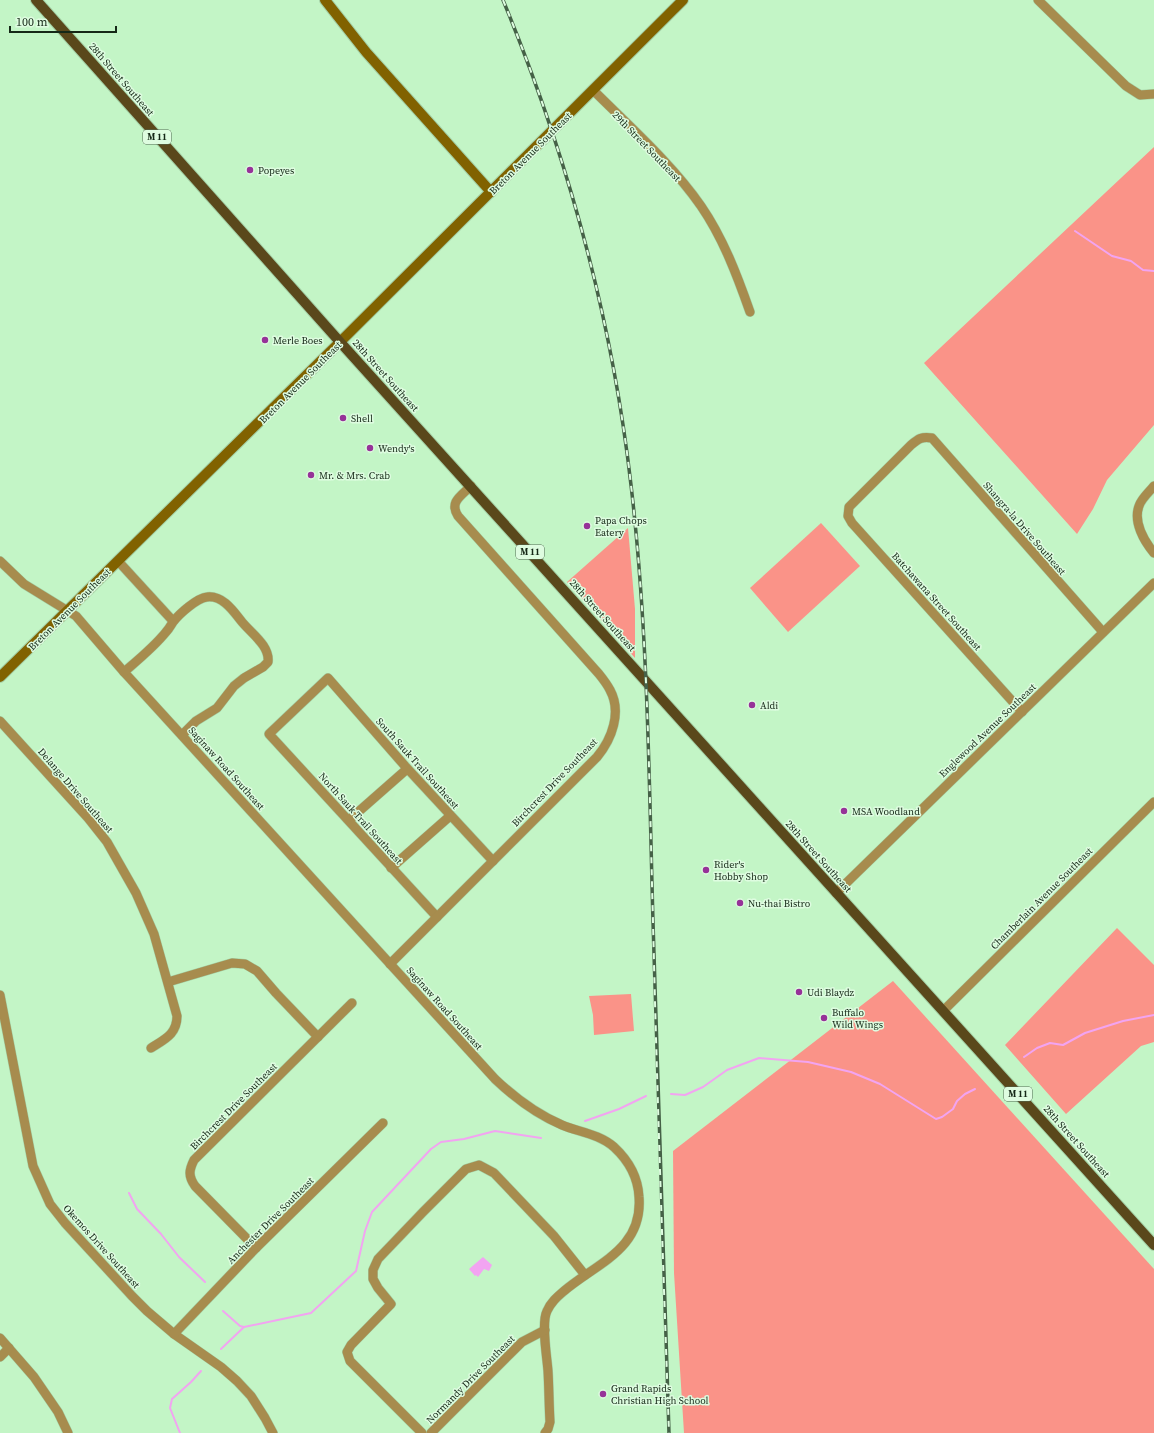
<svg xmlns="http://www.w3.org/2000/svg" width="1154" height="1433" font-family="'Source Serif 4',serif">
<rect width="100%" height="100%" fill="#c3f5c6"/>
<!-- green -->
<g fill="#fa9388">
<polygon points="1154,147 1154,425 1107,480 1093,509 1077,534 924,363"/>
<polygon points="821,523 860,566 788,632 750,588"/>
<polygon points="628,528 635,609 635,658 567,582"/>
<polygon points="1117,928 1154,965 1154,1042 1141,1046 1066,1114 1005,1045"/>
<polygon points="893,981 1154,1269 1154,1433 684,1433 674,1273 673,1151"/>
<polygon points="631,994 634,1031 594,1035 593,1015 589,996"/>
</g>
<!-- water -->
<polygon fill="#f2a4f1" points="483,1257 492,1265 489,1271 484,1269 478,1277 476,1275 475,1276 469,1269"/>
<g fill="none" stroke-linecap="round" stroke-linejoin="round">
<!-- stream -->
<g stroke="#f2a4f1" stroke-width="2">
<polyline points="1075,231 1112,256 1131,261 1143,270 1154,271"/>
<polyline points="1024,1057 1037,1048 1050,1043 1063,1045 1085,1033 1123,1021 1154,1015"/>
<polyline points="671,1094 685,1095 703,1087 727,1070 759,1058 808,1062 851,1072 880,1084 936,1119 942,1117 953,1109 957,1101 965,1094 975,1089"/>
<polyline points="585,1121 619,1109 646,1096"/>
<polyline points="129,1193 137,1209 161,1234 179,1257 205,1282"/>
<polyline points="223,1311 240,1326 244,1327"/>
<polyline points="221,1349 244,1327 311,1313 356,1271 365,1231 372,1212 431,1149 441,1142 464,1139 495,1131 541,1138"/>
<polyline points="180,1433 170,1408 172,1399 191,1382 201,1371"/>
</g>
<defs>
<g id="street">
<polyline points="1038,0 1126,86 1140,95 1154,94"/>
<path d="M593 90C629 126 672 164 701 206 723 238 737 275 750 312"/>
<path d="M1154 486C1149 492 1141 499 1139 506 1133 522 1144 541 1154 553"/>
<path d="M0 561 24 584 76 616 124 672 495 1079C515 1098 536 1114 562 1125 579 1132 599 1134 614 1147 628 1160 638 1177 639 1197 643 1249 597 1263 564 1291 557 1297 551 1302 547 1311 541 1323 547 1357 548 1371 549 1388 549 1405 550 1422L548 1429 545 1433"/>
<polyline points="118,561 173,621"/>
<path d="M124 672C139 659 154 647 166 632 169 629 171 625 173 622 179 614 197 598 207 597 223 595 234 612 242 622 252 634 270 646 268 662L263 667 244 678 234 686 217 708 196 721 182 735"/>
<path d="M1022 712 852 523 848 516 849 507 911 445C918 439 922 436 932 438L1103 632"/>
<path d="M0 721 88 818 107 842 136 893 154 934 177 1016C177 1034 165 1039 151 1048"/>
<polyline points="349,820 407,769"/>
<polyline points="391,868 450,816"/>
<polyline points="836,893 1154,583"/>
<polyline points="437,917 269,734 328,678 405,766 493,861"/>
<path d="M390 964 597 757C612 739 622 712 610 690 607 684 603 679 599 674L458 516C449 502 461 496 471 486"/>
<polyline points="168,982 232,963 245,964 257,971 276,993 318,1037"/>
<polyline points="0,995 33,1166 50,1204 65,1223 132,1296 147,1311 174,1334 221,1367 237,1381 251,1396 265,1418 273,1433"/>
<polyline points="943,1011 1154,802"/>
<path d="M256 1248 195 1186C188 1176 189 1170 194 1160L352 1003"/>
<polyline points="174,1334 256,1248 383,1123"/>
<polyline points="0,1338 34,1377 58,1412 68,1433"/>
<polyline points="0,1357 9,1348"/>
<polyline points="422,1433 350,1361 347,1352 351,1345 391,1304 378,1288 373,1279 373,1270 378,1259 423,1212 466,1169 479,1165 494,1173 554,1236 585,1275"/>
<polyline points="431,1433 522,1342 545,1330"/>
</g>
<g id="secondary">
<polyline points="325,0 366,52 491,192"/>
<polyline points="0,677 340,342 683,0"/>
</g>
<polyline id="primary" points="36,0 340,342 1154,1245"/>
</defs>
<!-- street casing -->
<use href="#street" stroke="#a4d0a6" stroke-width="10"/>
<!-- secondary casing -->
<use href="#secondary" stroke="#a4d0a6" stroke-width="12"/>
<!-- primary casing -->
<use href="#primary" stroke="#a4d0a6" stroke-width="12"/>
<!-- street -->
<use href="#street" stroke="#a78c4e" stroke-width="9"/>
<!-- secondary -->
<use href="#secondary" stroke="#816200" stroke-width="10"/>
<!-- primary -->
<use href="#primary" stroke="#5a481b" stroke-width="10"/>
<defs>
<path id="rail" d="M503 0C567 155 612 318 631 485 648 630 649 777 653 922 657 1093 663 1263 669 1433"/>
</defs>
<!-- rail casing -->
<use href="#rail" stroke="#456147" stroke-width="3.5"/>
<!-- rail -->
<use href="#rail" stroke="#defce0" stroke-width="2" stroke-dasharray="6" stroke-linecap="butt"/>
</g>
<!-- markers -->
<g fill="#963298" stroke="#defce0" stroke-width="1.5">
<circle cx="250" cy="170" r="4"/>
<circle cx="265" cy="340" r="4"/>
<circle cx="343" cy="418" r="4"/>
<circle cx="370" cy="448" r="4"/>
<circle cx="311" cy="475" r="4"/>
<circle cx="587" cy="526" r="4"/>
<circle cx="752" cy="705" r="4"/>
<circle cx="844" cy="811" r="4"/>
<circle cx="706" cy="870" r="4"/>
<circle cx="740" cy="903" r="4"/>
<circle cx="799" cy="992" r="4"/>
<circle cx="824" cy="1018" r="4"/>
<circle cx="603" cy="1394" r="4"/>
</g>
<g text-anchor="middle" stroke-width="3" stroke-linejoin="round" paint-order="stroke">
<!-- shield labels -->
<g fill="#defce0" stroke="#516853" stroke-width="1">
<rect x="143" y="130" width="28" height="14" rx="3"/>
<rect x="516" y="545" width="28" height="14" rx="3"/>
<rect x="1004" y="1087" width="28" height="14" rx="3"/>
</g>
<g font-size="9" font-weight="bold" fill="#152817">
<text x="157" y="140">M 11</text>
<text x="530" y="555">M 11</text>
<text x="1018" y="1097">M 11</text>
</g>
<!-- street labels -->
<g font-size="10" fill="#152817" stroke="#defce0">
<text transform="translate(122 79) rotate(49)" y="4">28th Street Southeast</text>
<text transform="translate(647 146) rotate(46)" y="4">29th Street Southeast</text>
<text transform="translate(530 153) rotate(-45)" y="4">Breton Avenue Southeast</text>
<text transform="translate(386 375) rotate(48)" y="4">28th Street Southeast</text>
<text transform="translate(300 382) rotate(-45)" y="4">Breton Avenue Southeast</text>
<text transform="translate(1025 528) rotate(49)" y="4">Shangra-la Drive Southeast</text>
<text transform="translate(937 601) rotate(48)" y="4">Batchawana Street Southeast</text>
<text transform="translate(69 609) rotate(-45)" y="4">Breton Avenue Southeast</text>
<text transform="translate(603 615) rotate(48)" y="4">28th Street Southeast</text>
<text transform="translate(987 730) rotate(-44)" y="4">Englewood Avenue Southeast</text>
<text transform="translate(418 763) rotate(48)" y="4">South Sauk Trail Southeast</text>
<text transform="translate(227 768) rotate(48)" y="4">Saginaw Road Southeast</text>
<text transform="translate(554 782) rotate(-46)" y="4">Birchcrest Drive Southeast</text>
<text transform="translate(76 790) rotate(49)" y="4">Delange Drive Southeast</text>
<text transform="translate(361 818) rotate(48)" y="4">North Sauk Trail Southeast</text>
<text transform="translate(819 856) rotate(48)" y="4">28th Street Southeast</text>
<text transform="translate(1041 898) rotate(-45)" y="4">Chamberlain Avenue Southeast</text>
<text transform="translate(445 1008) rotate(48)" y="4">Saginaw Road Southeast</text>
<text transform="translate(233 1106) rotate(-45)" y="4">Birchcrest Drive Southeast</text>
<text transform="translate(1077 1141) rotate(48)" y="4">28th Street Southeast</text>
<text transform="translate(270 1220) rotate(-45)" y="4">Anchester Drive Southeast</text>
<text transform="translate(102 1246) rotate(48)" y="4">Okemos Drive Southeast</text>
<text transform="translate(470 1379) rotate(-45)" y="4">Normandy Drive Southeast</text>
</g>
<!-- poi labels -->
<g font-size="10" fill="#152817" stroke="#defce0" text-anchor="start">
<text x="258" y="174">Popeyes</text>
<text x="273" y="344">Merle Boes</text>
<text x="351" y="422">Shell</text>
<text x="378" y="452">Wendy's</text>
<text x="319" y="479">Mr. &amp; Mrs. Crab</text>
<text x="595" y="524">Papa Chops<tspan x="595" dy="12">Eatery</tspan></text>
<text x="760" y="709">Aldi</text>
<text x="852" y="815">MSA Woodland</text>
<text x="714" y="868">Rider's<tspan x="714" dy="12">Hobby Shop</tspan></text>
<text x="748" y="907">Nu-thai Bistro</text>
<text x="807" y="996">Udi Blaydz</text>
<text x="832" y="1016">Buffalo<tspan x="832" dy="12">Wild Wings</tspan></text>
<text x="611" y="1392">Grand Rapids<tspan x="611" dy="12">Christian High School</tspan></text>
</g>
</g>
<!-- scale -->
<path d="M10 26v6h106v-6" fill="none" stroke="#152817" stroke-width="2"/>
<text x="16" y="26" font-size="12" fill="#152817" stroke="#defce0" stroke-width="3" paint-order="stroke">100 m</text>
</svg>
